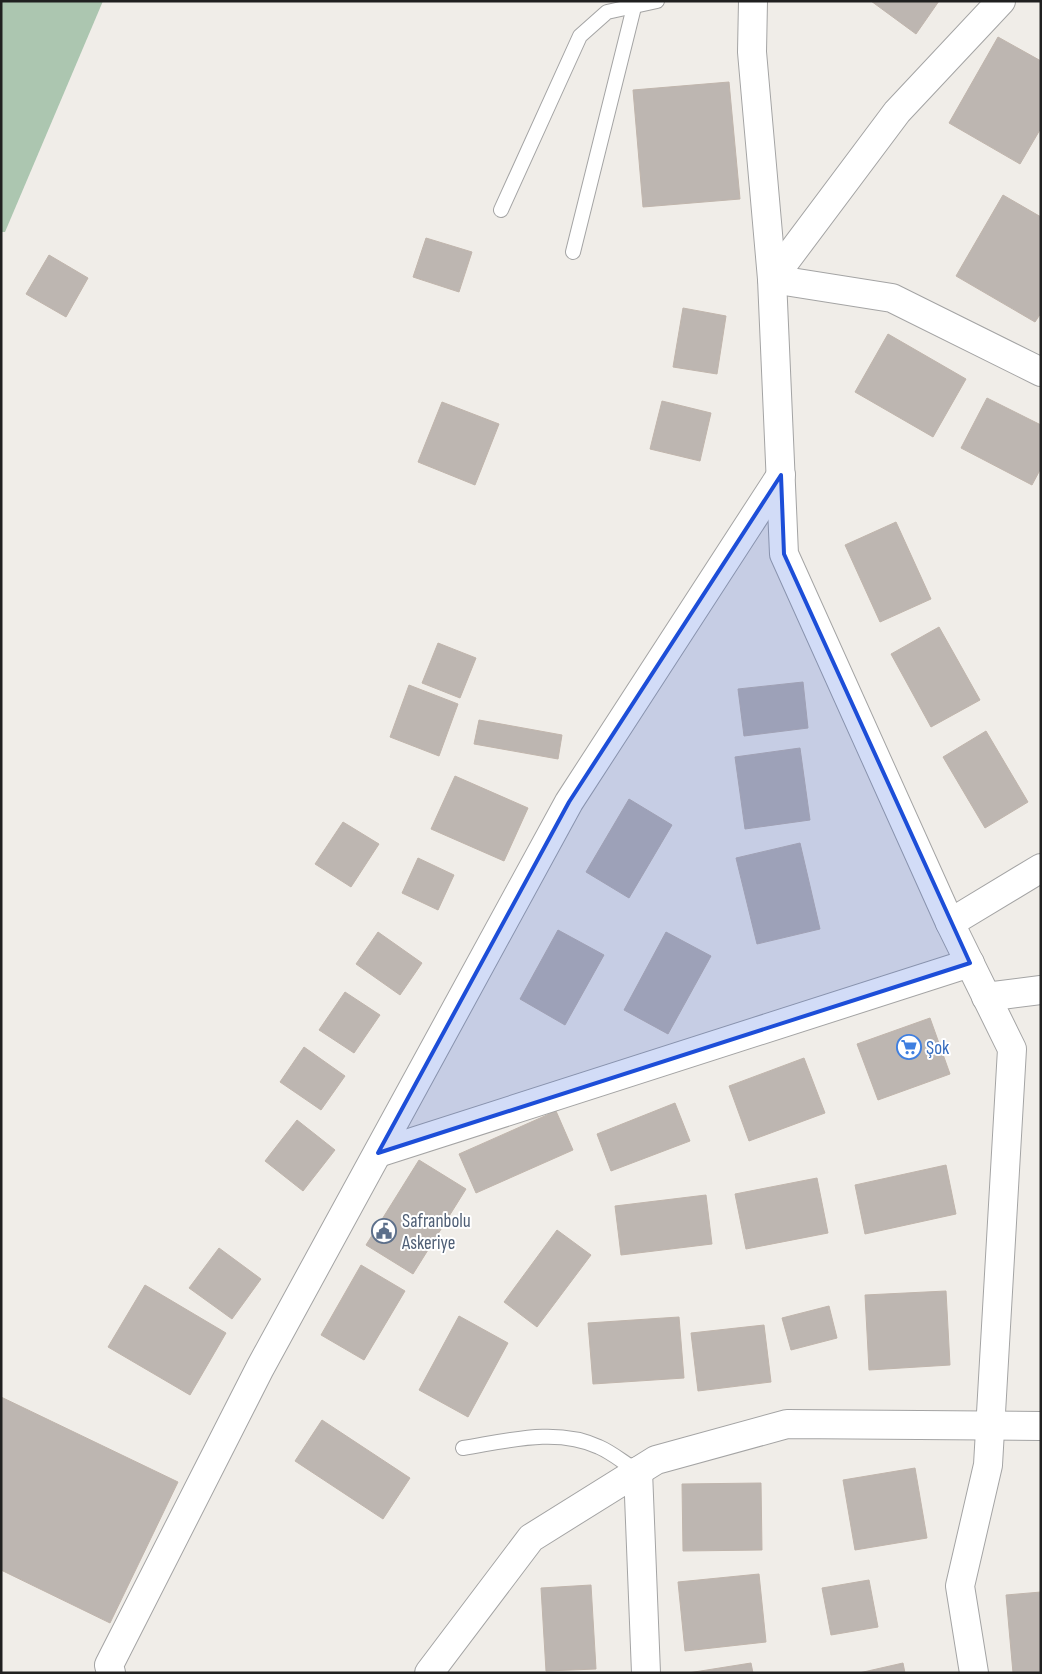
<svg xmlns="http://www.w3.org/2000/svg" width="1042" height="1674" font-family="'Sofia Sans Condensed',sans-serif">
<rect width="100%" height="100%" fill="#f0ede8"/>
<!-- cemetery -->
<polygon fill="#acc6b0" points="1,1 103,1 5,232 1,232"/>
<!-- building -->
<g fill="#bdb6b1" stroke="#c0b5ac">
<polygon points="871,1 939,1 916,34"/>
<polygon points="998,37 1041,61 1041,128 1020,164 949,123"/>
<polygon points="729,82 740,199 643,207 633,90"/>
<polygon points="1003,195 1041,217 1041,313 1035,322 956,276"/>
<polygon points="426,238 472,252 459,292 413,277"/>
<polygon points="49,255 88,278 66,317 26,294"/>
<polygon points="683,308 726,316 717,374 673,367"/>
<polygon points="888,334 966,379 933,437 855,392"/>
<polygon points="987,398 1041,425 1041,468 1032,485 961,448"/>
<polygon points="662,401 711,413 700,461 650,449"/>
<polygon points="442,402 499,424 475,485 418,462"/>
<polygon points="896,522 931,599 880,622 845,545"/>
<polygon points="939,627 980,700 931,727 891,654"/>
<polygon points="438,643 476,658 460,698 422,683"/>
<polygon points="803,682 808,728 744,736 738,689"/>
<polygon points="409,685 458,704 439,756 390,737"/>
<polygon points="479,720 562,735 558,759 474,744"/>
<polygon points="986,731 1028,802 985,828 943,757"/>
<polygon points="800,748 810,820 745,829 735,757"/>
<polygon points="455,776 528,808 504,861 431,829"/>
<polygon points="629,799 672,825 629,898 586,872"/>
<polygon points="343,822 379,844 351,887 315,864"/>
<polygon points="800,843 820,929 757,944 736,858"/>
<polygon points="418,858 454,875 438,910 402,893"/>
<polygon points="558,930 604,955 565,1025 520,999"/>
<polygon points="378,932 422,963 400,995 356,964"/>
<polygon points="666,932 711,956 668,1034 624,1010"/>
<polygon points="345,992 380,1015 354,1053 319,1030"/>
<polygon points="930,1018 950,1074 878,1100 857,1044"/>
<polygon points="304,1047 345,1076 321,1110 280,1082"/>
<polygon points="804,1058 825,1113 749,1141 729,1086"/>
<polygon points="675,1103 690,1141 611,1171 597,1134"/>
<polygon points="556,1111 573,1150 476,1193 459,1154"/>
<polygon points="297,1120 335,1150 303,1191 265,1161"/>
<polygon points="419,1160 466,1189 413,1274 366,1245"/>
<polygon points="946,1165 956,1214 865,1234 855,1185"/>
<polygon points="817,1178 828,1233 746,1249 735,1194"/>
<polygon points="706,1195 712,1244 621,1255 615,1206"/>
<polygon points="557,1230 591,1255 537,1327 504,1302"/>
<polygon points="219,1248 261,1279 232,1319 189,1288"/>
<polygon points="361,1265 405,1291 364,1360 321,1335"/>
<polygon points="145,1285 226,1333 190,1395 108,1347"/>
<polygon points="946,1291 950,1365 869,1370 865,1295"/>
<polygon points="829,1306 837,1338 791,1350 782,1318"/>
<polygon points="459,1316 508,1343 468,1417 419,1390"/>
<polygon points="679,1317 684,1378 593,1384 588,1323"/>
<polygon points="764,1325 771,1382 698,1391 691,1333"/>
<polygon points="1,1397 178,1482 110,1623 1,1570"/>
<polygon points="322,1420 410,1478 383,1519 295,1461"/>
<polygon points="915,1468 927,1538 855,1550 843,1480"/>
<polygon points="761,1483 762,1550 683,1551 682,1484"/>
<polygon points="759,1574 766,1642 685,1651 678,1582"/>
<polygon points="869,1580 878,1627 831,1635 822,1588"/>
<polygon points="591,1585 596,1669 546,1671 541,1588"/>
<polygon points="1041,1592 1041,1673 1013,1673 1006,1595"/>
<polygon points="751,1663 753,1673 688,1673"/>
<polygon points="903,1663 905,1673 859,1673"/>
</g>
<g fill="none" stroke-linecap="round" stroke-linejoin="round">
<defs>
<g id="service">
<polyline points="501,210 580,36 607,12 657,1"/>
<polyline points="573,252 634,7"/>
<path d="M463 1448C507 1441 557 1427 599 1447 613 1453 625 1464 638 1471"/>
</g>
<g id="minor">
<polyline points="753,1 752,52 772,279 892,298 1041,372"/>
<polyline points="950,923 1041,868"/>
<polyline points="986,997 1041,990"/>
<polyline points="378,1153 970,963"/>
<polyline points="638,1471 646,1673"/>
<polyline points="111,1673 109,1665 260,1368 569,802 781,475"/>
<polyline points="429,1673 531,1538 656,1460 787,1424 1041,1426"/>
<polyline points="974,1673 960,1586 988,1465 1012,1049 950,923 784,554 772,279 897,112 1001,1"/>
</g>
</defs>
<!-- service casing -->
<use href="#service" stroke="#a4a4a4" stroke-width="16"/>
<!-- minor casing -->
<use href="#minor" stroke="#a4a4a4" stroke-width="30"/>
<!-- service -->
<use href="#service" stroke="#fff" stroke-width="14"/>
<!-- minor -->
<use href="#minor" stroke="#fff" stroke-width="28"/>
</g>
<!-- marked area -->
<path fill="#1d4ed8" fill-opacity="0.2" stroke="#1d4ed8" stroke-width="4" stroke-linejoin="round" d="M781 475 784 554 970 963 378 1153 569 802Z"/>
<!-- icons -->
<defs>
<symbol id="supermarket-ring" viewBox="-11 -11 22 22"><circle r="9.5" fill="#fff" stroke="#3f7fe0" stroke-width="1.5"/><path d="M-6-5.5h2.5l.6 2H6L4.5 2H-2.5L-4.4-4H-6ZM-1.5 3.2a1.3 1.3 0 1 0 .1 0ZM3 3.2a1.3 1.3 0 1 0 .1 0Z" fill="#3f7fe0"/></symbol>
<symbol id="civic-ring" viewBox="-11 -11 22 22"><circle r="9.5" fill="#fff" stroke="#5c6f8a" stroke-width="1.5"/><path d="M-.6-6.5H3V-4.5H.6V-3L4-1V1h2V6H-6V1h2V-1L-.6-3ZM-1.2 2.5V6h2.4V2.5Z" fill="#5c6f8a"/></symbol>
</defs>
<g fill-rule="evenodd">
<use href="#supermarket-ring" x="895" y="1033" width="28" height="28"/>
<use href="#civic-ring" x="370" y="1217" width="28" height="28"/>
</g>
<g text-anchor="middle" stroke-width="4" stroke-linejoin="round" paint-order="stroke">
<!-- shop labels -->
<g font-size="19" fill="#366cbe" stroke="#fff" text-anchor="start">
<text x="926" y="1054">Şok</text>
</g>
<!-- service labels -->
<g font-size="19" fill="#4e5e75" stroke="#fff" text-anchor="start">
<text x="402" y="1227">Safranbolu<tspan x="402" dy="22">Askeriye</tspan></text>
</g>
</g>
<!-- border -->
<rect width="1042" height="1674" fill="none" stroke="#202020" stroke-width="5"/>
</svg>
